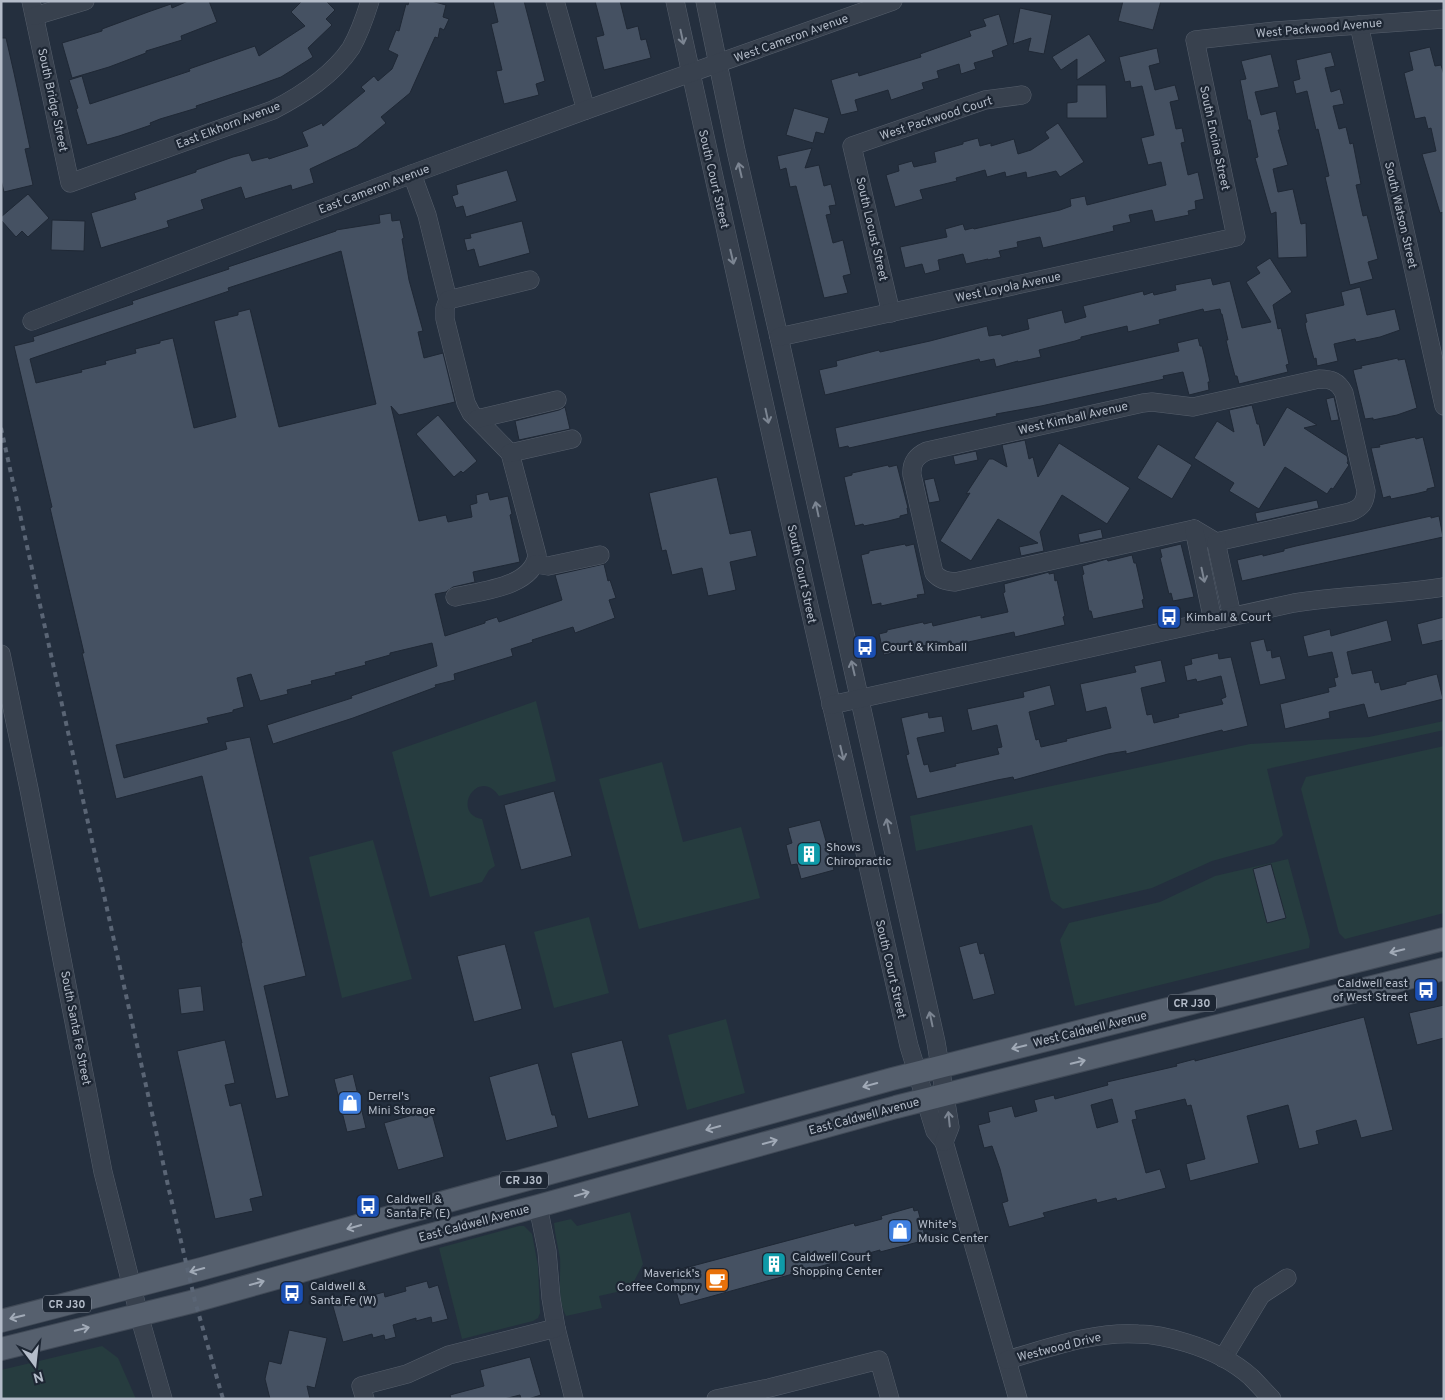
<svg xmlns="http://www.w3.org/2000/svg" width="1445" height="1400" font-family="Overpass,sans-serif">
<rect width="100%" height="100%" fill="#242f3e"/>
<!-- green -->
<g fill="#263c3f">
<path d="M536 701 556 781 499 796C478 766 450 813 482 819L495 866 489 870 482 882 430 897 392 752Z"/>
<polygon points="1444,721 1444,730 1267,769 1283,835 1274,844 1212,861 1152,888 1063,909 1051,900 1032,825 916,851 910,816 1250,744 1369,737"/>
<polygon points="1444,746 1444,913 1345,939 1339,933 1301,789 1306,777"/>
<polygon points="662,762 683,842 741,827 760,898 639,929 599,779"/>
<polygon points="373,840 412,979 342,998 309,857"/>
<polygon points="1288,859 1310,941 1309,948 1075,1006 1060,940 1069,923 1160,902 1215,876"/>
<polygon points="589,917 609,993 554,1008 534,932"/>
<polygon points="726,1019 745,1093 687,1110 668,1035"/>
<path d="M630 1212 643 1264 630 1289 599 1296 602 1308 566 1316C557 1300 561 1276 560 1258 558 1247 555 1235 554 1223L571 1219 577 1226Z"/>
<polygon points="519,1226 524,1226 532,1234 538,1266 540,1313 538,1318 533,1321 462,1339 439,1248"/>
<polygon points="102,1346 118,1358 136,1399 1,1399 1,1370"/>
</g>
<!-- building -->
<g fill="#455162" stroke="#1f2835" fill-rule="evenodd">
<polygon points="188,1 209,1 217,22 181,36 182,40 146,51 146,53 109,67 72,78 62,43 102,31 102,29 148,12 171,4 172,8"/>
<polygon points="302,1 326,1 335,10 326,19 332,25 308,48 313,57 281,77 256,86 196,106 197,108 160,119 150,123 151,125 119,136 87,145 76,109 78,108 69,80 82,76 90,104 190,71 189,69 255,46 259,56 305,26 291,12"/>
<polygon points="409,1 431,1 446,5 443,17 449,19 444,30 440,28 438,38 435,37 410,93 381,117 386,123 357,147 310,169 314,183 292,190 291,185 245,199 241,187 201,200 204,209 167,221 169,227 101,248 91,213 136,199 134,193 196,172 196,170 233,157 249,153 252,161 268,157 269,159 308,146 302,132 322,123 323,126 365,91 361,87 374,76 378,81 392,69 398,55 388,50 396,30 399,31 406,4 408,5"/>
<polygon points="493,1 524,1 545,81 536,84 539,95 504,104 496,71 502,70 491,24 498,22"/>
<polygon points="595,1 620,1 627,29 638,26 641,40 646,39 651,58 604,70 596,37 604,35"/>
<polygon points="1123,1 1161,1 1153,30 1118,21"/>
<polygon points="1020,8 1052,15 1044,54 1028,51 1031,38 1013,44"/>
<polygon points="999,14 1008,45 992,51 994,57 974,63 976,69 961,74 959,64 937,71 939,78 922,83 924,89 891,100 888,90 855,100 858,111 841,115 831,80 858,72 859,76 921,57 920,54 971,36 969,31 986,26 983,19"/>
<polygon points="1089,34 1106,61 1077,80 1077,59 1061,70 1052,57"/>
<polygon points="1,38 6,38 14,73 30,148 25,149 33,185 4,192 1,180"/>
<polygon points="1430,47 1435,66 1441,65 1444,75 1444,212 1440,213 1422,154 1436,151 1431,128 1428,129 1425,117 1415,119 1404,73 1413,70 1409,52"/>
<polygon points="1157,48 1160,63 1149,66 1155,90 1175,85 1179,100 1170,102 1176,129 1182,128 1185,142 1181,143 1188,175 1198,172 1204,199 1195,201 1196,209 1188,211 1189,215 1155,222 1152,210 1129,215 1131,222 1113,226 1114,231 1043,248 1040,237 1017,242 1018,247 999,251 1001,257 988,260 988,259 966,264 963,254 938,260 940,270 925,274 922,264 905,268 900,247 947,237 945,229 963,224 965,230 973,228 974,229 1060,210 1071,206 1070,199 1085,196 1087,205 1166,185 1161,162 1148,165 1141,138 1154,135 1142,86 1131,88 1130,81 1125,82 1119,57"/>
<polygon points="1331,52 1335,66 1325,68 1331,92 1340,89 1344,104 1333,106 1339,129 1346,127 1350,144 1353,143 1361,184 1356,185 1363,216 1367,215 1378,259 1368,262 1373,279 1350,285 1325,177 1329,176 1318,129 1316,130 1307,91 1296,94 1293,81 1300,79 1296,60"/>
<polygon points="1271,54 1279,87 1255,92 1261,115 1276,111 1280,130 1278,130 1288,165 1273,169 1278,192 1293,189 1301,224 1306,223 1307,257 1278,258 1276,212 1271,214 1255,158 1258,157 1250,120 1248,120 1240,80 1246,79 1241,61"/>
<polygon points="1077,85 1106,85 1107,118 1067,118 1067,103 1077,102"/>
<polygon points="794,108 829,118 824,134 816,132 813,143 786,135"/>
<polygon points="1058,123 1084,162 1060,177 1056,171 1027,178 1026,172 1006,177 1005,172 987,177 985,170 956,178 957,181 920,190 923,199 895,207 886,175 899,171 898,165 912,161 914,167 936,162 934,152 963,144 963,142 978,138 980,146 991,143 991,146 1014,139 1018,154 1031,150 1049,138 1045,132"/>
<polygon points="812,148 805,168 819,165 824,186 831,184 836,205 829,206 831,214 826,215 833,243 843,240 851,274 843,276 848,293 824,298 796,186 790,187 786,168 780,170 777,156"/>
<polygon points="507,170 517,201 466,217 463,206 456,208 452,196 458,194 456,185"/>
<polygon points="28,194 49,218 28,237 22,231 16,237 1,220 1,217"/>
<path d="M391 213 392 221 400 220 404 238 402 239 409 280 423 331 418 332 424 358 443 353 455 402 399 415 391 406 419 521 446 515 448 522 472 517 470 505 477 503 476 495 488 492 490 500 508 496 512 514 510 515 520 562 473 572 475 582 453 587 446 592 435 594 445 636 485 623V621L497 617 499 622 562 600 555 575 604 564 608 581 610 580 616 598 609 600 615 618 575 633 573 627 532 640 533 642 511 649 513 656 454 674 455 680 435 685 436 687 353 718 273 744 267 725 352 698 351 696 437 666 432 643 390 653V655L365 662 366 665 335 673 336 675 311 681 312 684 287 690 288 694 260 701 251 674 237 678 244 707 233 710V712L207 718 209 723 116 745 124 778 227 749 225 742 250 737 306 976 264 986 289 1096 276 1099 241 943H242L202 776 116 799 82 653H84L50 508 52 507 14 346 34 341 33 337 133 304 132 301 229 269 228 267 336 231V230L380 223 379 215ZM341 251 376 404 279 427 250 309 238 312V315L214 321 236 417 194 428 173 338 160 341V343L135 349 136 353 105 361 106 364 81 370 82 372 36 383 30 359 229 291 228 288Z"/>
<polygon points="52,220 85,221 84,251 51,250"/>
<polygon points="522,221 530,253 479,267 474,249 467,251 464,239 471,238 470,234"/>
<polygon points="1270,258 1292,292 1273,305 1278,329 1281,328 1289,364 1286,365 1288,372 1239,384 1237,376 1235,376 1229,353 1226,340 1228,340 1222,314 1221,314 1220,309 1204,312 1203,309 1159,320 1160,324 1128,332 1127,326 1081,337 1081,339 1075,341 1039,350 1041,357 1018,362 1018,361 996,367 994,359 980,362 979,359 825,395 819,370 837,366 836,361 879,350 880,352 930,341 987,326 989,336 1001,334 1002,336 1029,329 1027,319 1062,310 1065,323 1086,317 1083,306 1143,291 1144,295 1153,292 1154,295 1176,290 1175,285 1211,278 1213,285 1230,281 1242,328 1271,322 1246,282 1260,273 1256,267"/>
<polygon points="1360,287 1367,315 1395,309 1400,330 1380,337 1356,342 1355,339 1334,344 1338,361 1317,366 1316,358 1314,359 1306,329 1305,323 1307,322 1305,314 1344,305 1341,292"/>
<polygon points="1198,338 1200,346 1202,346 1205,358 1210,382 1208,382 1209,390 1189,395 1183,372 1163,376 1164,379 1041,406 996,414 997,416 935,429 849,448 848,446 839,448 835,428 1179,351 1177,343"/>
<polygon points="1398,358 1398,360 1405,359 1417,408 1397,415 1373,420 1373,418 1365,419 1353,370 1362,368 1361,366"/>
<polygon points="1334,397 1339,420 1331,421 1326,399"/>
<polygon points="1252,405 1257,424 1259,424 1264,446 1287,407 1317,425 1304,428 1347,456 1348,461 1347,463 1349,465 1333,489 1331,488 1327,494 1285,467 1259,509 1229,491 1234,483 1194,458 1217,421 1234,432 1229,410"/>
<polygon points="565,407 570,429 519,440 515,421 559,410"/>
<polygon points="438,415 477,461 463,473 461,471 454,477 416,434"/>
<polygon points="1415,437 1416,439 1423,437 1435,487 1427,489 1427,491 1415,494 1391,499 1390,496 1383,498 1371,448 1380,447 1379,445"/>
<polygon points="1025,440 1029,459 1033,457 1038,477 1059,443 1130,488 1107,524 1062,495 1040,532 1044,551 1021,556 1019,547 1038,543 998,519 971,561 940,541 970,493 966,494 989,459 993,459 1007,467 1002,445"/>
<polygon points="1158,444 1192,465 1172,499 1137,478"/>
<polygon points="976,451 978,460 955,465 953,456"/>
<polygon points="888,465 889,467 897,465 908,508 907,508 908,514 900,516 900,518 888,521 864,526 863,524 855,526 844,477 852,475 852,473"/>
<polygon points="717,477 730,534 751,530 757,556 730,562 736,590 708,596 702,568 672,575 666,550 662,551 649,493"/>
<polygon points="934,478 940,501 929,503 924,480"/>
<polygon points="1317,500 1319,508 1257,522 1255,513"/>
<polygon points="1431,516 1431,518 1439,516 1443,537 1242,581 1237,560 1263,554 1263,556 1284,551 1284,549 1296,546"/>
<polygon points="1101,529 1103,538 1080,543 1078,534"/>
<polygon points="905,544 906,546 914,544 925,594 917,595 918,598 912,599 881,606 881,603 872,605 861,555 869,553 869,551"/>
<polygon points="1181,544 1194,597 1173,601 1171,593 1169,594 1160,558 1162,557 1160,549"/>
<polygon points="1132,555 1134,563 1136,563 1144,599 1142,600 1144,608 1093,619 1091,611 1089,611 1083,581 1082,575 1084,574 1082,566 1107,559 1108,561"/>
<polygon points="1049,572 1049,574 1054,573 1055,581 1057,580 1065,616 1063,617 1065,625 1015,637 1014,632 941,648 940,642 884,655 879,634 887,632 887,630 923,622 924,624 932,622 933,626 981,615 981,618 1008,612 1003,593 1005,592 1004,584"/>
<polygon points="1444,617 1444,640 1422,645 1417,624"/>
<polygon points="1387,620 1392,641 1347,652 1352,674 1372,670 1375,683 1379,682 1381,690 1406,684 1406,682 1437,674 1443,699 1368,718 1364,704 1329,712 1330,718 1285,729 1280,704 1329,692 1328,688 1336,686 1334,678 1338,677 1332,652 1308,657 1303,636 1330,629 1331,636"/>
<polygon points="1264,639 1267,651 1271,650 1272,658 1280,656 1286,679 1260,685 1250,642"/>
<polygon points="1218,653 1219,659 1231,657 1248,726 1223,732 1222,730 1126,754 1126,751 1108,754 1014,780 1013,777 997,780 917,799 906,755 909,754 901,718 928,712 929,718 942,716 945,732 917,738 924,765 928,764 930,772 956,766 955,764 999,754 997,748 1002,747 997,725 972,731 967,709 1024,697 1023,692 1050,685 1055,705 1029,712 1036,740 1039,739 1041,747 1067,741 1066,739 1111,728 1106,707 1086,712 1080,684 1136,672 1134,666 1161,660 1166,682 1141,688 1147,715 1152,714 1154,723 1179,717 1178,714 1223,704 1221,699 1226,697 1221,676 1197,682 1196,679 1187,681 1184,666 1192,664 1191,659"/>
<polygon points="554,791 572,856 521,870 504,805"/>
<polygon points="820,820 834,870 801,879 797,864 791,865 786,845 792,843 788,828"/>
<polygon points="1271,864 1286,918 1267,923 1253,869"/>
<polygon points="977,942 980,954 984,953 995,994 973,1000 959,947"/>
<polygon points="505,944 522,1009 474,1022 457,956"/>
<polygon points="201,986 204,1011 181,1014 178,989"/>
<polygon points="1444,1005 1444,1038 1417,1045 1409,1013"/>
<path d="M1364 1017 1393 1130 1361 1138 1356 1120 1316 1131 1319 1144 1299 1149 1288 1105 1247 1116 1259 1163 1190 1181 1186 1164 1205 1159 1191 1105 1187 1106 1185 1099 1135 1111 1137 1119 1132 1120 1146 1173 1160 1169 1166 1188 1117 1201 1116 1198 1097 1203 1096 1199 1043 1213 1045 1217 1009 1227 1002 1203 1008 1201 1000 1169 992 1146 984 1148 978 1125 990 1122 988 1112 1012 1106 1015 1117 1037 1111 1034 1100 1054 1095 1055 1099 1108 1085 1107 1082 1177 1066 1176 1064 1195 1059V1061L1230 1052ZM1112 1099 1118 1122 1097 1128 1091 1105Z"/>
<polygon points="225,1040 235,1083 225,1085 230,1106 241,1103 263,1196 250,1199 253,1211 215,1219 177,1051"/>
<polygon points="622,1040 639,1106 588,1119 571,1053"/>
<polygon points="538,1063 552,1115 555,1115 558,1127 506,1141 489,1077"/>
<polygon points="353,1074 366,1128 347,1132 334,1079"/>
<polygon points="431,1110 444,1157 398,1170 384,1123"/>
<polygon points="913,1207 914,1211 918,1210 926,1240 880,1252 880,1250 680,1305 672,1277 683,1275 681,1269 854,1223 855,1226 882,1219 881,1216"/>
<polygon points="427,1281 429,1288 438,1285 448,1319 432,1323 431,1317 416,1321 416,1318 393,1325 396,1337 385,1340 384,1335 373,1338 372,1334 343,1342 332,1303 351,1297 352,1301 384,1292 385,1297 406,1291 405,1287"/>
<polygon points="289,1330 327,1338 315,1388 307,1386 310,1399 270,1399 265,1379 269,1361 281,1364"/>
<polygon points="530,1357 541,1395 528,1399 521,1399 520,1395 504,1399 451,1399 450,1395 484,1386 480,1370"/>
</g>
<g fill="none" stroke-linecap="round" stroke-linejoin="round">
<defs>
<g id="minor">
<path d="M31 1 70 183 273 110C302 95 332 76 351 48 359 34 365 17 370 1"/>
<polyline points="555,1 586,110"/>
<polyline points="675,1 807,597 909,1046 935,1131 944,1142 1018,1399"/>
<polyline points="705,1 736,151 779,337 936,1042 950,1127 944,1142"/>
<polyline points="35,16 85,1"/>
<polyline points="1359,25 1444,406"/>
<path d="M412 174 427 215 448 300 445 308V319L466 403 471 413 510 453 537 555C533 587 481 591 455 597"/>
<polyline points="448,300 530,280"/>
<polyline points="891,313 852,146 985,100 1022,95"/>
<polyline points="32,321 412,174 586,110 893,1"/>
<polyline points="779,337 1236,237 1195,40 1275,31 1444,19"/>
<path d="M1319 379C1331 379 1338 381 1344 393L1366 491C1365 503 1361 508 1350 512L1216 542 1194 529 955 582C946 581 940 580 934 573L912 475C911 463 916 456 927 451L1143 403 1152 402 1193 407Z"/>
<polyline points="477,419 557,400"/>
<polyline points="510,453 572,439"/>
<polyline points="1194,529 1213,621"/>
<polyline points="1216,542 1232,616"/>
<polyline points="536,564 548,566 600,555"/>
<polyline points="1,654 29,789 103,1172 139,1315 163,1399"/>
<path d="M831 705 1294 603C1344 595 1394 595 1444 587"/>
<polyline points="538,1206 547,1251 551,1298 556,1328 574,1399"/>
<polyline points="1223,1358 1261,1295 1287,1278"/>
<path d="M1007 1360C1049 1348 1094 1331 1138 1334 1155 1334 1171 1338 1187 1343 1210 1350 1233 1361 1251 1377 1258 1384 1265 1392 1272 1399"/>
<polyline points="365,1399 361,1386 407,1374 449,1355 556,1328"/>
<polyline points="716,1399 769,1388 879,1360 890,1399"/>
</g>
<g id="major">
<polyline points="1,1321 201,1269 892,1079 1444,939"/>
<polyline points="1,1349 195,1301 415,1239 538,1206 896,1107 1444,969"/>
</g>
</defs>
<!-- minor casing -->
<use href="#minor" stroke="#565f6c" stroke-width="19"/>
<!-- major casing -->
<use href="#major" stroke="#414a57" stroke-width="24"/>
<!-- minor -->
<use href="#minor" stroke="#38414e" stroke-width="18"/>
<!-- major -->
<use href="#major" stroke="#56606e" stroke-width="22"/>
<!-- rail -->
<polyline stroke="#5a6575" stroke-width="4" stroke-dasharray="5 5" stroke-linecap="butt" points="1,428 169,1190 195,1301 223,1399"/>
</g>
<!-- one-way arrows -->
<defs><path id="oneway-shaft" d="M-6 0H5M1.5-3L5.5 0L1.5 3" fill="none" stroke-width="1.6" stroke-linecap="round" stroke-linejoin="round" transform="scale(1.25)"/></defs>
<g stroke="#7c8592">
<use href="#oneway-shaft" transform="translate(682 37) rotate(78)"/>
<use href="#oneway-shaft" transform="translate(740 170) rotate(-103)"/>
<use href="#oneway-shaft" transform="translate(732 257) rotate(77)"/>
<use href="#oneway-shaft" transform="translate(767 416) rotate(78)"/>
<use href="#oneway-shaft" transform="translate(817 509) rotate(-102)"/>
<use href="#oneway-shaft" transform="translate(1203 575) rotate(78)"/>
<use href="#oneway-shaft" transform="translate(853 668) rotate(-103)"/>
<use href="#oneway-shaft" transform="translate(842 753) rotate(77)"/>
<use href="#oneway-shaft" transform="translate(888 826) rotate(-102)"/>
<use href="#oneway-shaft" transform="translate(931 1019) rotate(-102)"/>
<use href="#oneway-shaft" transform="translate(949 1119) rotate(-96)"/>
</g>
<g stroke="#a1aab7">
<use href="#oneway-shaft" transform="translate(1397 951) rotate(166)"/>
<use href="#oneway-shaft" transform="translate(1019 1047) rotate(166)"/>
<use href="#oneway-shaft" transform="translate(1078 1062) rotate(-14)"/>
<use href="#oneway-shaft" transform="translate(870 1085) rotate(165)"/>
<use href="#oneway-shaft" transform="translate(713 1128) rotate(165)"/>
<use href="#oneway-shaft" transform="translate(770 1142) rotate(-15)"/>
<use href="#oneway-shaft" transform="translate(582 1194) rotate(-16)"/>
<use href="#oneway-shaft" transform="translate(354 1227) rotate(164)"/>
<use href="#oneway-shaft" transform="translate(197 1270) rotate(165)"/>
<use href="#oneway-shaft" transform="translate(257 1283) rotate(-16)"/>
<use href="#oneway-shaft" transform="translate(17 1317) rotate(166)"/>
<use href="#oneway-shaft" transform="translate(82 1329) rotate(-14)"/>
</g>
<!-- icons -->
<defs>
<symbol id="bus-square" viewBox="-11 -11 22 22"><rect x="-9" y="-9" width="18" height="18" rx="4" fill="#1a4fb4" stroke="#1d2633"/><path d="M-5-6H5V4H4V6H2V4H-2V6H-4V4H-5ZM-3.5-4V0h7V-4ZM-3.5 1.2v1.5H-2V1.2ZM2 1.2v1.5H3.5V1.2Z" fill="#fff"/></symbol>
<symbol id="building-square" viewBox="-11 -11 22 22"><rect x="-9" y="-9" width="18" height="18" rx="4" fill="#0f9aa8" stroke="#1d2633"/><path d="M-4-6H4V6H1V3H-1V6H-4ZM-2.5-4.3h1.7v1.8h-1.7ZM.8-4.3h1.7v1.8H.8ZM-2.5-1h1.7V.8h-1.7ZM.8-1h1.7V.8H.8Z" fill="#fff"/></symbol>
<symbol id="shop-square" viewBox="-11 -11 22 22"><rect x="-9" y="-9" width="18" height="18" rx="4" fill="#3f7fe0" stroke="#1d2633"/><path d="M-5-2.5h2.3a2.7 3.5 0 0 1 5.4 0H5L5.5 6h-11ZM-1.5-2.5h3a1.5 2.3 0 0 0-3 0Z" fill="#fff"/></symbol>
<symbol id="cafe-square" viewBox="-11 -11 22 22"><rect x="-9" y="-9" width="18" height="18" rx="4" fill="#e8710a" stroke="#1d2633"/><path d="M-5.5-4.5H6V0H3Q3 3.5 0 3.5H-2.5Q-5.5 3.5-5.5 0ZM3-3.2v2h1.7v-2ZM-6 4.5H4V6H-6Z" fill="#fff"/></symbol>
</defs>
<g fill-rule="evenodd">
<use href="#bus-square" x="1155" y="603" width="28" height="28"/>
<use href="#bus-square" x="851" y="633" width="28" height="28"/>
<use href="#building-square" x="795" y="840" width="28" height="28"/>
<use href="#bus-square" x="1412" y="976" width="28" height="28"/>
<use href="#shop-square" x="336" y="1089" width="28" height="28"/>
<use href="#bus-square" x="354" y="1192" width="28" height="28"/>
<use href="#shop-square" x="886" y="1217" width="28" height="28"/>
<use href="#building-square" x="760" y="1250" width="28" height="28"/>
<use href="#cafe-square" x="703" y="1266" width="28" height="28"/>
<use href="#bus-square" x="278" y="1279" width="28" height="28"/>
</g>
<g text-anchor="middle" stroke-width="4.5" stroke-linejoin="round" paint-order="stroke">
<!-- shield labels -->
<g fill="#1d2633" stroke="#878f9c" stroke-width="1">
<rect x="1168" y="994.5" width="48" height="17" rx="4"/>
<rect x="500" y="1171.5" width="48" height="17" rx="4"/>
<rect x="43" y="1295.5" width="48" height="17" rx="4"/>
</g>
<g font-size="11" font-weight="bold" fill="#b4bcc9">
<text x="1192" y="1007">CR J30</text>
<text x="524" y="1184">CR J30</text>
<text x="67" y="1308">CR J30</text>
</g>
<!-- street labels -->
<g font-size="12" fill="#b4bcc9" stroke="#1d2633">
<text transform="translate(1319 28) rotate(-5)" y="4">West Packwood Avenue</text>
<text transform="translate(791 38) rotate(-20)" y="4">West Cameron Avenue</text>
<text transform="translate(53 100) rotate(78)" y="4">South Bridge Street</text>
<text transform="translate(936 118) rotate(-18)" y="4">West Packwood Court</text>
<text transform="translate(228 125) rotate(-21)" y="4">East Elkhorn Avenue</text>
<text transform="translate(1215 138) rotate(78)" y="4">South Encina Street</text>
<text transform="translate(714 179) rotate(77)" y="4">South Court Street</text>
<text transform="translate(374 189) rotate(-21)" y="4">East Cameron Avenue</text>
<text transform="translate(1401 215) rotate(77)" y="4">South Watson Street</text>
<text transform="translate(872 229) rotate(77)" y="4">South Locust Street</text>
<text transform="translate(1008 287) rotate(-12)" y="4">West Loyola Avenue</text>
<text transform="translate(1073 418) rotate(-13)" y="4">West Kimball Avenue</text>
<text transform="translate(802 574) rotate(78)" y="4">South Court Street</text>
<text transform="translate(891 969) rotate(77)" y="4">South Court Street</text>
<text transform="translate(76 1028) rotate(79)" y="4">South Santa Fe Street</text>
<text transform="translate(1090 1029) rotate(-14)" y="4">West Caldwell Avenue</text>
<text transform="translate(864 1116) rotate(-15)" y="4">East Caldwell Avenue</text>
<text transform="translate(474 1223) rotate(-15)" y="4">East Caldwell Avenue</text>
<text transform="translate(1059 1347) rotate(-14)" y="4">Westwood Drive</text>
</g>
<!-- poi labels -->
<g font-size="12" fill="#b4bcc9" stroke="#1d2633" text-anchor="start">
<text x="1186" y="621">Kimball &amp; Court</text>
<text x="882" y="651">Court &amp; Kimball</text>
<text x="826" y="851">Shows<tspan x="826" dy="14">Chiropractic</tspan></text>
<text x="1408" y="987" text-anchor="end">Caldwell east<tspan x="1408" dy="14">of West Street</tspan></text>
<text x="368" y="1100">Derrel's<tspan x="368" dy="14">Mini Storage</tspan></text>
<text x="386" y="1203">Caldwell &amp;<tspan x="386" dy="14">Santa Fe (E)</tspan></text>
<text x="918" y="1228">White's<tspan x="918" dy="14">Music Center</tspan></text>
<text x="792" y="1261">Caldwell Court<tspan x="792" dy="14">Shopping Center</tspan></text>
<text x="700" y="1277" text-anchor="end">Maverick's<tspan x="700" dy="14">Coffee Compny</tspan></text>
<text x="310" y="1290">Caldwell &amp;<tspan x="310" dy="14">Santa Fe (W)</tspan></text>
</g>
</g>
<!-- border -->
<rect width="1445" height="1400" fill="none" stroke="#b4bcc9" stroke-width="5"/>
<!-- north arrow -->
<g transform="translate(35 1365) rotate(165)" stroke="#1d2633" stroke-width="4" paint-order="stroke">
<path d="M0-4L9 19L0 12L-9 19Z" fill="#b4bcc9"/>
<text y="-8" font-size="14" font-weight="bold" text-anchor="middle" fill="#b4bcc9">N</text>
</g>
</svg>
